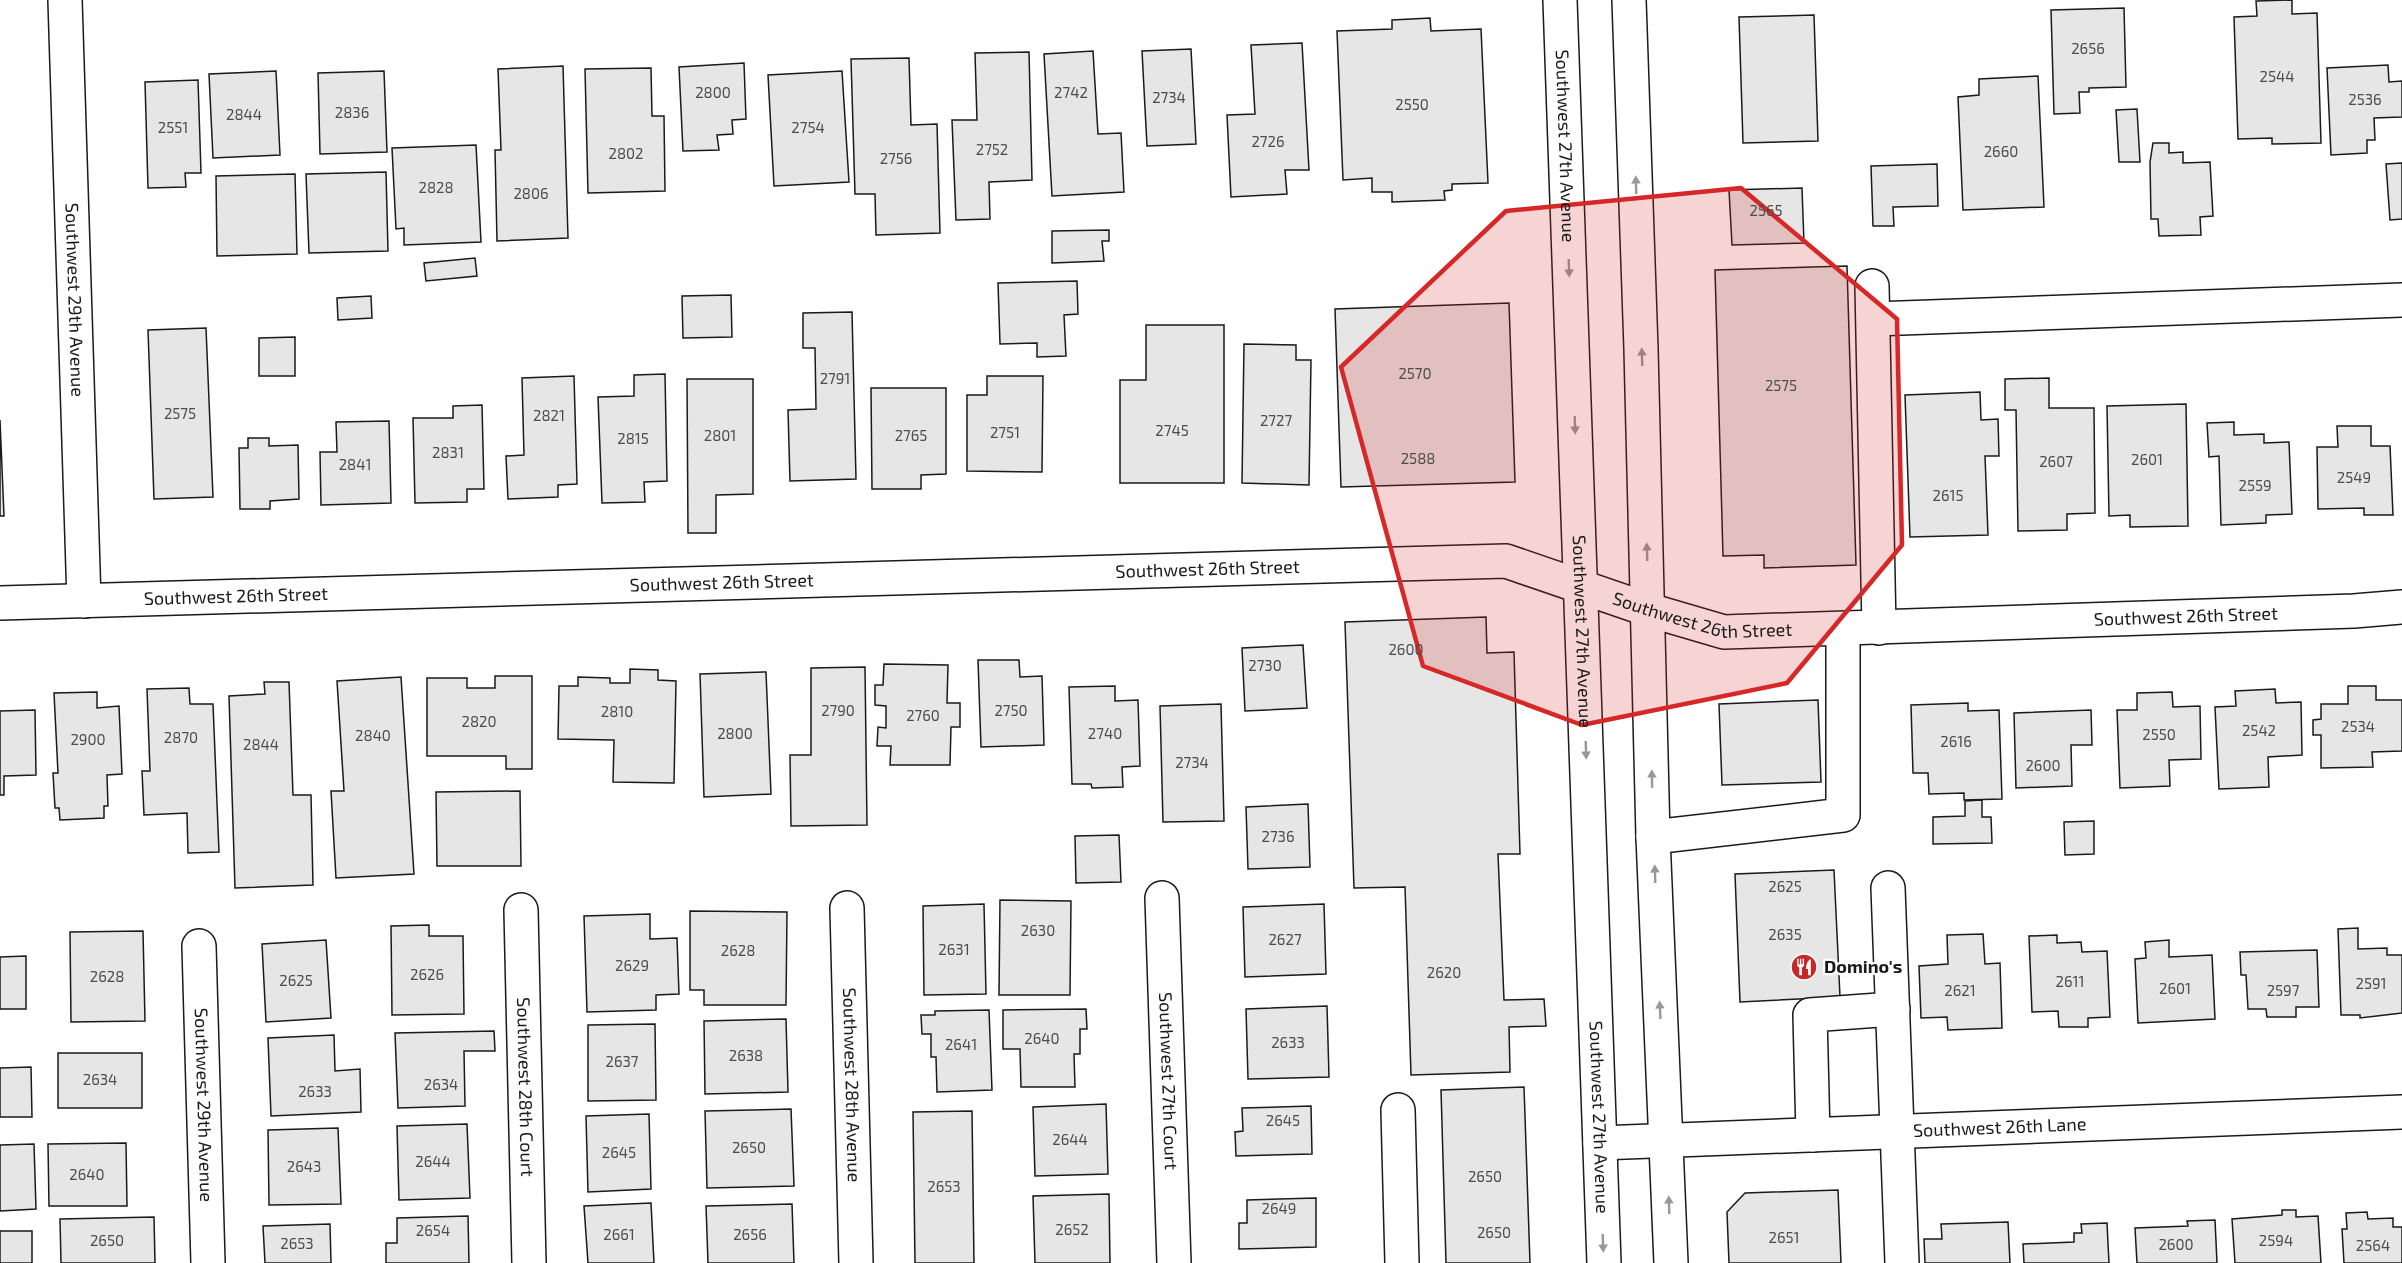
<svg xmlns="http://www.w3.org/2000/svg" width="2402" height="1263" font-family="'Exo 2',sans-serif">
<rect width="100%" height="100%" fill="#fff"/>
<!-- building -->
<g fill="#e6e6e6" stroke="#1a1a1a" stroke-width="1.5">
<polygon points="2292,0 2292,14 2317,13 2321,143 2272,144 2272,138 2238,139 2234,17 2257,16 2256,1"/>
<polygon points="2124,8 2126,87 2089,88 2089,92 2079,92 2080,113 2054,114 2051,10"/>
<polygon points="1814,15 1818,141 1743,143 1739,17"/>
<polygon points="1430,18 1431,31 1481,29 1488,183 1452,184 1452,190 1444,191 1445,200 1392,202 1392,192 1372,192 1372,178 1343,180 1337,31 1392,29 1392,20"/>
<polygon points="1302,43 1309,170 1285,170 1287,194 1231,197 1227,115 1255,114 1251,45"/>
<polygon points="1191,49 1196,144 1147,146 1142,51"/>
<polygon points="1093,51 1098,134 1121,133 1124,192 1052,196 1044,54"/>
<polygon points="1029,52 1032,180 989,182 990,219 956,220 952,120 977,120 975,53"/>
<polygon points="909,58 911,125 937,124 940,233 876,235 875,194 855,194 851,59"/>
<polygon points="744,63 746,119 732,120 733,134 717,135 719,150 683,151 679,67"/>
<polygon points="2388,65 2389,82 2402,81 2402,117 2374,118 2375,140 2367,140 2367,153 2331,155 2327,68"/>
<polygon points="563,66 568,238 497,241 495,150 501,150 498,69"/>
<polygon points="651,68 652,116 664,116 665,191 588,193 585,69"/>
<polygon points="276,71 280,155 213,158 209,74"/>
<polygon points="384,71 387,152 320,154 318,73"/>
<polygon points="842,71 849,182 774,186 768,75"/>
<polygon points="2038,76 2044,207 1963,210 1958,97 1979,95 1979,79"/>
<polygon points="198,80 201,173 185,173 186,187 148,188 145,82"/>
<polygon points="2137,109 2140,162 2119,162 2116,110"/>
<polygon points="2153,143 2169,143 2169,153 2183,152 2183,163 2210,162 2213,216 2200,217 2201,235 2159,236 2158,219 2151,219 2150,162"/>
<polygon points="476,145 481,242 404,245 404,228 396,229 392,148"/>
<polygon points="2402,163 2402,219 2390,220 2386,164"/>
<polygon points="1937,164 1938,206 1893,207 1894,226 1873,226 1871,166"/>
<polygon points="386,172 388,251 309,253 306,174"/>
<polygon points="295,174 297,254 217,256 216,176"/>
<polygon points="1802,188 1804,243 1732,245 1729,190"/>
<polygon points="1109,230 1109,241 1102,241 1104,261 1052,263 1052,231"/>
<polygon points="475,258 477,276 426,281 424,263"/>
<polygon points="1847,266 1856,565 1764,568 1764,555 1723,556 1715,270"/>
<polygon points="1077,281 1078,314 1064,315 1066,356 1037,357 1037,343 1000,344 998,283"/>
<polygon points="731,295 732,337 683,338 682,296"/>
<polygon points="371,296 372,318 338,320 337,298"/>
<polygon points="1509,303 1515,482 1341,487 1335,309"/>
<polygon points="852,312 856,479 790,481 788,410 816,409 815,348 803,348 803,313"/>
<polygon points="1146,325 1224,325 1224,483 1120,483 1120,380 1146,380"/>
<polygon points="206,328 213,497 154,499 148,330"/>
<polygon points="295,337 295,376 259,376 259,338"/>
<polygon points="1244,344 1296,345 1296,360 1311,360 1309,485 1242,483"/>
<polygon points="665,374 667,481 644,482 645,502 602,503 598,397 634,396 634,375"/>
<polygon points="574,376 577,484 558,485 558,497 508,499 506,456 524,455 522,378"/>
<polygon points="987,376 1043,376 1042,472 967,471 967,395 987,395"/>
<polygon points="2049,378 2049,408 2094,408 2095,513 2067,514 2067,530 2018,531 2016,410 2005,410 2005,379"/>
<polygon points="687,379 753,379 753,494 716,495 716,533 688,533"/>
<polygon points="871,388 946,388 946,474 921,475 921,489 872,489"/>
<polygon points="1980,392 1981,420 1998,419 1999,456 1985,456 1988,535 1910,537 1905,395"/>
<polygon points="2186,404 2188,526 2130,527 2130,515 2109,516 2107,406"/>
<polygon points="482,405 484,489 467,489 467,502 415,503 413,418 453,418 453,406"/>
<polygon points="0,420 4,516 0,516"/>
<polygon points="389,421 391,503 321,505 320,452 337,452 336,422"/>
<polygon points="2234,422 2234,435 2264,434 2264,443 2289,442 2292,514 2266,515 2266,523 2221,525 2219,456 2209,457 2207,423"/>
<polygon points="2337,426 2371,426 2371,446 2390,446 2393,515 2364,515 2364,508 2318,509 2317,447 2338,447"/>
<polygon points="248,438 269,438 269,446 298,445 299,499 270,501 270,509 240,509 239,448 248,448"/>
<polygon points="1486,617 1487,653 1514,652 1520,854 1498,854 1504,1000 1544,999 1546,1026 1509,1027 1510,1072 1411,1075 1405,887 1354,888 1345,622"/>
<polygon points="1303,645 1307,708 1245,711 1242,648"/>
<polygon points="978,660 1019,660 1020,677 1042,676 1044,745 981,747"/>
<polygon points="884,664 948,665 947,703 960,703 960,727 951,727 950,765 890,765 891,746 877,746 878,727 886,728 886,706 875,705 875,685 883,685"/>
<polygon points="865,667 867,825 791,826 790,755 811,755 811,668"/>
<polygon points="630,669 658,670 658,680 676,681 674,783 613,782 614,740 558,739 559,686 578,686 578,677 610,678 610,683 630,683"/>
<polygon points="766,672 771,794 704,797 700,674"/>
<polygon points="495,676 532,676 532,769 506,769 506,756 427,756 427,678 467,678 467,688 495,688"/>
<polygon points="401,677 414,874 336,878 331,791 344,791 337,681"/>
<polygon points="264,682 289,682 293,795 311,795 313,885 235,888 229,696 265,694"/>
<polygon points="1115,686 1115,701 1138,700 1140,766 1122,767 1123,787 1092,788 1091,784 1072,784 1069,687"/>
<polygon points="2348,686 2376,686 2376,700 2402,700 2402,751 2372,752 2373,767 2321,768 2321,735 2313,735 2313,720 2321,719 2321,704 2348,704"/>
<polygon points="189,688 190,704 213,704 219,852 188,853 187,813 144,815 142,771 150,771 147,689"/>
<polygon points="2275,689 2276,703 2301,702 2302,755 2268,757 2269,787 2219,789 2215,707 2236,706 2235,691"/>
<polygon points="97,692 97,708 119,706 122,774 107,775 108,806 104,806 104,818 60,820 59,808 55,808 53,773 58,773 54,693"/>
<polygon points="2172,692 2173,707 2200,706 2201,759 2169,760 2170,786 2120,788 2117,710 2137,710 2137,693"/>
<polygon points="1818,700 1821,782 1722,785 1719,704"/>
<polygon points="1968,703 1968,711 1999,710 2002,799 1964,800 1964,793 1929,794 1928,773 1913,773 1911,705"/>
<polygon points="1221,704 1224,821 1163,822 1160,706"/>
<polygon points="35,710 36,775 4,776 4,795 0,795 0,711"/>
<polygon points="2091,710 2092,745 2071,745 2072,786 2016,788 2014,713"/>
<polygon points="520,791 521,866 437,866 436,792"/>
<polygon points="1982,800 1982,817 1991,817 1992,843 1933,844 1933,817 1965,816 1965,801"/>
<polygon points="1308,804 1310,867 1248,869 1246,807"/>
<polygon points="2094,821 2094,854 2065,855 2064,822"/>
<polygon points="1119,835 1121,882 1076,883 1075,836"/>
<polygon points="1834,870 1840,997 1740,1002 1735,874"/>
<polygon points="1000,900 1071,901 1070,995 999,995"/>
<polygon points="984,904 986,994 924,995 923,906"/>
<polygon points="1324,904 1326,974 1245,977 1243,907"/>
<polygon points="690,911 787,912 786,1005 704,1005 704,990 690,990"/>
<polygon points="650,914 650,939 677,938 679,994 656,995 656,1010 587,1012 584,916"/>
<polygon points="429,925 429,936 463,936 464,1014 392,1015 391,926"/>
<polygon points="2358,928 2358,949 2387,948 2387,955 2402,955 2402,1013 2360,1018 2360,1015 2341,1015 2338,929"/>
<polygon points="143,931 145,1021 71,1022 70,932"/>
<polygon points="1983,934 1985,964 2000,963 2002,1028 1948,1030 1947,1017 1921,1018 1919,966 1948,964 1947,935"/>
<polygon points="2057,935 2057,943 2081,942 2082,952 2107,951 2110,1017 2088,1018 2088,1027 2059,1027 2058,1011 2032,1012 2029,936"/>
<polygon points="326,940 331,1018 266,1022 262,944"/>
<polygon points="2169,940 2169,957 2212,955 2215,1019 2138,1023 2135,959 2146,958 2145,942"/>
<polygon points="2317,950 2319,1007 2296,1007 2296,1017 2267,1017 2266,1009 2248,1009 2246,975 2241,975 2240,952"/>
<polygon points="26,956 26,1009 0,1009 0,957"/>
<polygon points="1327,1006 1329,1077 1248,1079 1246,1009"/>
<polygon points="1086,1009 1087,1029 1080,1029 1080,1054 1074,1054 1075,1087 1021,1087 1020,1049 1003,1049 1003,1010"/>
<polygon points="989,1010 992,1090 937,1092 936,1057 931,1057 931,1034 922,1034 921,1015 935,1015 935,1011"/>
<polygon points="786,1019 788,1092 705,1094 704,1021"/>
<polygon points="655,1024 656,1100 588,1101 588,1025"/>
<polygon points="494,1031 495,1051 464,1051 465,1106 398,1108 395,1033"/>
<polygon points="334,1035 335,1071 360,1069 361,1112 271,1116 268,1038"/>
<rect x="58" y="1053" width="84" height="55"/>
<polygon points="31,1067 32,1117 0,1117 0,1068"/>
<polygon points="1524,1087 1530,1263 1446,1263 1441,1090"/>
<polygon points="1106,1104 1108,1174 1035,1176 1033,1107"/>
<polygon points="1311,1106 1312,1154 1236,1156 1235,1132 1243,1131 1242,1108"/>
<polygon points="791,1109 794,1186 707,1188 705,1111"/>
<polygon points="972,1111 974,1263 915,1263 913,1112"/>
<polygon points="649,1114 651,1189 588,1192 586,1116"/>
<polygon points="467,1124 470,1198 399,1200 397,1126"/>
<polygon points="338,1128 341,1204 269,1205 268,1130"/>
<polygon points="126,1143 127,1206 49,1206 48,1144"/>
<polygon points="34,1144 36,1209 0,1211 0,1145"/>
<polygon points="1838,1190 1841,1263 1729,1263 1727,1212 1745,1193"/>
<polygon points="1109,1194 1110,1263 1035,1263 1033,1196"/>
<polygon points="1316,1198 1316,1247 1239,1249 1239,1223 1247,1223 1247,1200"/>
<polygon points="651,1203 654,1263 588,1263 584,1206"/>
<polygon points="792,1204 794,1263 708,1263 706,1206"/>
<polygon points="2282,1210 2296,1210 2296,1217 2318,1216 2321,1263 2235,1263 2232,1219 2282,1215"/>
<polygon points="2367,1212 2368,1219 2393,1218 2393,1227 2402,1227 2402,1263 2344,1263 2342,1229 2347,1229 2346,1213"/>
<polygon points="468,1216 469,1263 386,1263 386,1243 397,1243 397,1218"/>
<polygon points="154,1217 155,1263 61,1263 60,1219"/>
<polygon points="2215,1220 2217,1263 2137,1263 2135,1228 2188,1226 2187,1221"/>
<polygon points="2008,1222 2010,1263 1925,1263 1924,1239 1942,1239 1941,1224"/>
<polygon points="2107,1223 2109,1263 2024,1263 2023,1244 2074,1242 2074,1233 2082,1233 2081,1224"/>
<polygon points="330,1224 331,1263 265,1263 263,1226"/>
<rect x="0" y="1231" width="32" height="32"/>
</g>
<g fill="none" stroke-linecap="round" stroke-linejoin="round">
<defs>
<g id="minor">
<path id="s1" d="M65 0 84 601"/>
<polyline points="1872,286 1879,628"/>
<polyline points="1874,319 2402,300"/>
<path id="s2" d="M0 603 1506 561 1649 610 1724 632 2354 611 2402 607"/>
<polyline points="1653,837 1843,815 1843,629"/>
<polyline points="1888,888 1902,1263"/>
<path id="s3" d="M1162 898 1174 1263"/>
<path id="s4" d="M847 908 856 1263"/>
<path id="s5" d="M521 910 529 1263"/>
<path id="s6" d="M199 946 208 1263"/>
<polyline points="1398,1110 1402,1263"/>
<polyline points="1813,1135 1810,1015 1893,1009"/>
<path id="s7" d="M1600 1143 2402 1112"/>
</g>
<g id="highway">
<path id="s8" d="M1560 0 1604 1263"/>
<polyline points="1629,0 1641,349 1653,837 1671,1263"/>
</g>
</defs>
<!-- minor casing -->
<use href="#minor" stroke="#1a1a1a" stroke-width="36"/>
<!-- highway casing -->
<use href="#highway" stroke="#1a1a1a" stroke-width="36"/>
<!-- minor -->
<use href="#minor" stroke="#fff" stroke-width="33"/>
<!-- highway -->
<use href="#highway" stroke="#fff" stroke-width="33"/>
</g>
<!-- one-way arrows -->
<defs><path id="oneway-solid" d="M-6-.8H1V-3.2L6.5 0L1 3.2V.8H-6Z" transform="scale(1.5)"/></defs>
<g fill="#989898">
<use href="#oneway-solid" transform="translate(1636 185) rotate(-92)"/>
<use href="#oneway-solid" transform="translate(1569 268) rotate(88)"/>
<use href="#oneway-solid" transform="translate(1642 357) rotate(-92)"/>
<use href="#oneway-solid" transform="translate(1575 425) rotate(88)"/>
<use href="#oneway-solid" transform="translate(1647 552) rotate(-92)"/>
<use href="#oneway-solid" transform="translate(1586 750) rotate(88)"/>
<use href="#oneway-solid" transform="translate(1652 779) rotate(-91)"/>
<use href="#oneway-solid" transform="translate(1655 874) rotate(-92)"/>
<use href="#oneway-solid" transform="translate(1660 1010) rotate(-93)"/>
<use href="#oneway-solid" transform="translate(1669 1205) rotate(-92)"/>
<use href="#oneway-solid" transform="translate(1603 1243) rotate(88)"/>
</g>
<!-- marked area -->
<path fill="#d62828" fill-opacity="0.2" stroke="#d62828" stroke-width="4.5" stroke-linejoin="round" d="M1741 188 1897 319 1902 545 1787 683 1582 725 1423 666 1341 367 1506 211Z"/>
<!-- icons -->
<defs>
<symbol id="restaurant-disc" viewBox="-11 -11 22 22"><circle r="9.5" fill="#c62828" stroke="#fff"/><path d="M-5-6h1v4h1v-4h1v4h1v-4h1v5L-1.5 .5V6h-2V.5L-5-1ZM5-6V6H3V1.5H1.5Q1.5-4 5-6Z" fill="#fff"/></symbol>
</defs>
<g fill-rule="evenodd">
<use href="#restaurant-disc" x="1789" y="952" width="30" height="30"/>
</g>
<g text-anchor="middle" stroke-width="4.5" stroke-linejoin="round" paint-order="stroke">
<!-- number labels -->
<g font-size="15" fill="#4d4d4d">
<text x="2088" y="54">2656</text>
<text x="2277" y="82">2544</text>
<text x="713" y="98">2800</text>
<text x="1071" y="98">2742</text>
<text x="1169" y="103">2734</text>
<text x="2365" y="105">2536</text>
<text x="1412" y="110">2550</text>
<text x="352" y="118">2836</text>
<text x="244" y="120">2844</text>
<text x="173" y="133">2551</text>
<text x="808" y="133">2754</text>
<text x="1268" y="147">2726</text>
<text x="992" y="155">2752</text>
<text x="2001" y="157">2660</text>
<text x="626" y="159">2802</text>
<text x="896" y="164">2756</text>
<text x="436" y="193">2828</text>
<text x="531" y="199">2806</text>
<text x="1766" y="216">2565</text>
<text x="1415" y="379">2570</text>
<text x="835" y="384">2791</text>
<text x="1781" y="391">2575</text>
<text x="180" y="419">2575</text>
<text x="549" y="421">2821</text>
<text x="1276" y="426">2727</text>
<text x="1172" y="436">2745</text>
<text x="1005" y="438">2751</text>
<text x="720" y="441">2801</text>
<text x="911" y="441">2765</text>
<text x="633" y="444">2815</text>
<text x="448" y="458">2831</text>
<text x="1418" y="464">2588</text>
<text x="2147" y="465">2601</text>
<text x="2056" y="467">2607</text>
<text x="355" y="470">2841</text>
<text x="2354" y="483">2549</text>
<text x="2255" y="491">2559</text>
<text x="1948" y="501">2615</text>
<text x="1406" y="655">2600</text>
<text x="1265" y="671">2730</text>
<text x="838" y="716">2790</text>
<text x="1011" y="716">2750</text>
<text x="617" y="717">2810</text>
<text x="923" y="721">2760</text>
<text x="479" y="727">2820</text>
<text x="2358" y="732">2534</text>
<text x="2259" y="736">2542</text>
<text x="735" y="739">2800</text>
<text x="1105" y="739">2740</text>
<text x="2159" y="740">2550</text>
<text x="373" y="741">2840</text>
<text x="181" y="743">2870</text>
<text x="88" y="745">2900</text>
<text x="1956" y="747">2616</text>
<text x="261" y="750">2844</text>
<text x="1192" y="768">2734</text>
<text x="2043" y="771">2600</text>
<text x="1278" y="842">2736</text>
<text x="1785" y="892">2625</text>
<text x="1038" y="936">2630</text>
<text x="1785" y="940">2635</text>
<text x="1285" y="945">2627</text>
<text x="954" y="955">2631</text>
<text x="738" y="956">2628</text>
<text x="632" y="971">2629</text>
<text x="1444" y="978">2620</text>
<text x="427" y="980">2626</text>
<text x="107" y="982">2628</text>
<text x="296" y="986">2625</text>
<text x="2070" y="987">2611</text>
<text x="2371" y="989">2591</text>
<text x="2175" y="994">2601</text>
<text x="1960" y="996">2621</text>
<text x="2283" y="996">2597</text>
<text x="1042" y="1044">2640</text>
<text x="1288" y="1048">2633</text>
<text x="961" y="1050">2641</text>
<text x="746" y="1061">2638</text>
<text x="622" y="1067">2637</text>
<text x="100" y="1085">2634</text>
<text x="441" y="1090">2634</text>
<text x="315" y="1097">2633</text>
<text x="1283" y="1126">2645</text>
<text x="1070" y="1145">2644</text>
<text x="749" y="1153">2650</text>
<text x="619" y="1158">2645</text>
<text x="433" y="1167">2644</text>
<text x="304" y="1172">2643</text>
<text x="87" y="1180">2640</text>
<text x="1485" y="1182">2650</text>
<text x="944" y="1192">2653</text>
<text x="1279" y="1214">2649</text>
<text x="1072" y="1235">2652</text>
<text x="433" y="1236">2654</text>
<text x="1494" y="1238">2650</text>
<text x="619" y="1240">2661</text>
<text x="750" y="1240">2656</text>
<text x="1784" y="1243">2651</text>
<text x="107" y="1246">2650</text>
<text x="2276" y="1246">2594</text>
<text x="297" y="1249">2653</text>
<text x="2176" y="1250">2600</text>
<text x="2373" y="1251">2564</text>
</g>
<!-- street labels -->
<g font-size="18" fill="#1a1a1a" stroke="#fff">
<text dy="6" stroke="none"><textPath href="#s8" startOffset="146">Southwest 27th Avenue</textPath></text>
<text dy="6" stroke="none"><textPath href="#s1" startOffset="300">Southwest 29th Avenue</textPath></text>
<text dy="6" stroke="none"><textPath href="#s2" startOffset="1208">Southwest 26th Street</textPath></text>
<text dy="6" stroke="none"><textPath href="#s2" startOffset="722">Southwest 26th Street</textPath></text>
<text dy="6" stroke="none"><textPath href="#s2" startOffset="236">Southwest 26th Street</textPath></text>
<text dy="6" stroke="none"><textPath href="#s2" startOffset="1712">Southwest 26th Street</textPath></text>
<text dy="6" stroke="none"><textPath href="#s2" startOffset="2198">Southwest 26th Street</textPath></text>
<text dy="6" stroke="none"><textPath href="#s8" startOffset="632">Southwest 27th Avenue</textPath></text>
<text dy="6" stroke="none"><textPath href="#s3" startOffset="183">Southwest 27th Court</textPath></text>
<text dy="6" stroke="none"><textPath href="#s5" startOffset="177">Southwest 28th Court</textPath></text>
<text dy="6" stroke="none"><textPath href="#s4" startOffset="177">Southwest 28th Avenue</textPath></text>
<text dy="6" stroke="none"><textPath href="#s6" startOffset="159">Southwest 29th Avenue</textPath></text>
<text dy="6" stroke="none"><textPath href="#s8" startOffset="1118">Southwest 27th Avenue</textPath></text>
<text dy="6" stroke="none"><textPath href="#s7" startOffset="400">Southwest 26th Lane</textPath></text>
</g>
<!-- poi labels -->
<g font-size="18" font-weight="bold" fill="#1a1a1a" stroke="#fff" text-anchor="start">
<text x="1824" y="973">Domino's</text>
</g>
</g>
</svg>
